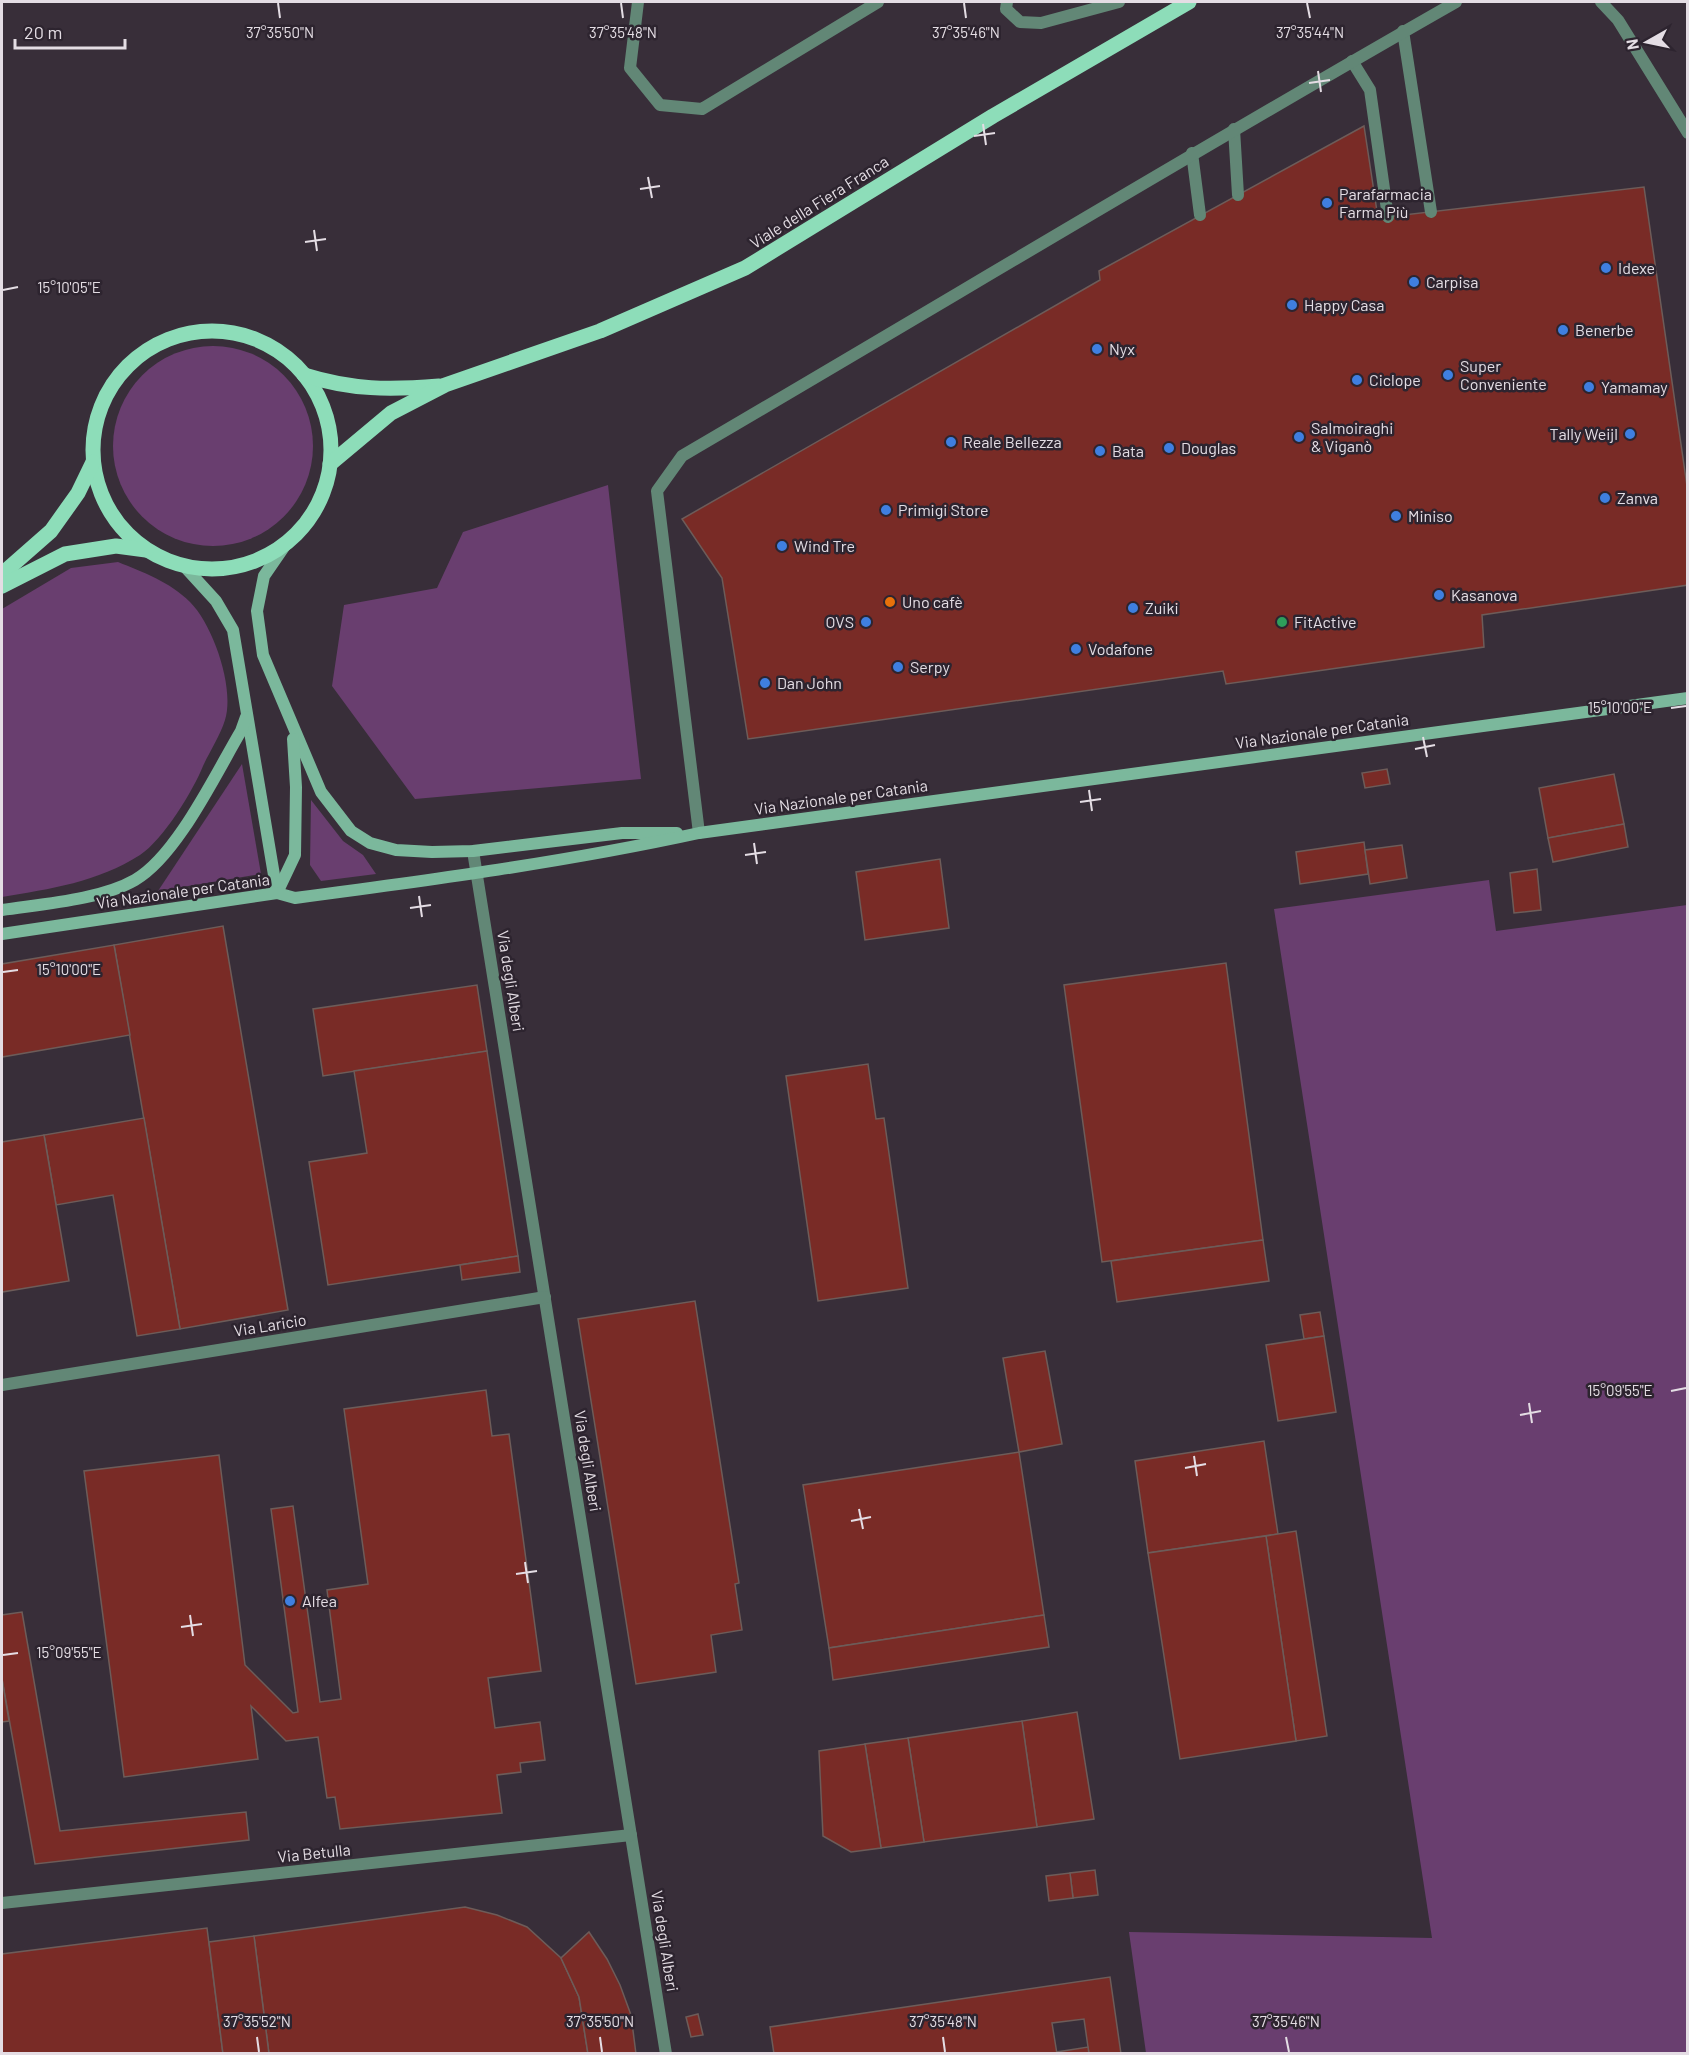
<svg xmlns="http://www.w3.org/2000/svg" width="1689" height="2055" font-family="Barlow,sans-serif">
<rect width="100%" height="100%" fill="#382e39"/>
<!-- green -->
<g fill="#693e6f">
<circle cx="213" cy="446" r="100"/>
<polygon points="608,485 641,779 415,799 332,686 344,605 437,588 463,532"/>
<path d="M118 562C143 572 170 582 190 602 213 625 235 688 225 720 220 736 210 751 203 766 193 791 163 840 140 855 98 882 50 889 2 897V609L71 568Z"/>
<polygon points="242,764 261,874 158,891"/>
<polygon points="311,800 343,841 363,855 376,874 321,881 310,865"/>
<polygon points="1489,880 1496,931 1687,905 1687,2053 1146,2053 1129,1932 1432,1938 1274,909"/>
</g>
<!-- building -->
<g fill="#792b26" stroke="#6d5c59" stroke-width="1.5">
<polygon points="1364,126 1378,218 1644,187 1688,493 1688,585 1482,615 1484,647 1226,684 1223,671 748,739 722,578 682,519 1100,280 1099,271"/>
<polygon points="1387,769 1390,784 1365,788 1362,773"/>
<polygon points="1614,774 1624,824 1548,838 1539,788"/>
<polygon points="1624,824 1628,847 1553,862 1548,838"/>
<polygon points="1364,842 1368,874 1300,884 1296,852"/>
<polygon points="1402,845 1407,878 1370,884 1365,850"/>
<polygon points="940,859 949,928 865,940 856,872"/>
<polygon points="1537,869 1541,910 1514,913 1510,873"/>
<polygon points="223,926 288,1310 180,1329 114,945"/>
<polygon points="114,945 130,1035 2,1057 2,964"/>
<polygon points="1226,963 1263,1240 1102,1262 1064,985"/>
<polygon points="477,985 487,1051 323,1076 313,1009"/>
<polygon points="487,1051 518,1256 328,1285 309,1162 367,1153 354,1071"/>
<polygon points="868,1064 876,1119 884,1118 908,1288 818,1301 786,1076"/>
<polygon points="144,1118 180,1329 137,1336 113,1195 56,1205 44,1135"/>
<polygon points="44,1135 69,1281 2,1292 2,1142"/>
<polygon points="1263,1240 1269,1281 1117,1302 1111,1261"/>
<polygon points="518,1256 520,1272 462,1280 460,1265"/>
<polygon points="695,1301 739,1583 735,1584 742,1630 711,1635 716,1672 636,1684 578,1319"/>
<polygon points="1320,1312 1324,1336 1304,1339 1300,1315"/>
<polygon points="1324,1336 1336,1412 1278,1421 1266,1345"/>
<polygon points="1045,1351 1062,1444 1019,1452 1003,1358"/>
<polygon points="486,1390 492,1436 509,1434 541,1671 488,1678 495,1728 540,1722 545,1760 520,1763 521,1772 497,1775 502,1813 340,1829 335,1797 327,1798 318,1737 286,1741 251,1706 258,1759 124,1777 84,1471 219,1455 245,1665 293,1713 298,1712 271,1509 293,1506 320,1702 341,1699 327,1590 368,1584 344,1409"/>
<polygon points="1264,1441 1278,1534 1148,1553 1135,1461"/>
<polygon points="1019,1452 1044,1615 829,1648 803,1485"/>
<polygon points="1296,1531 1327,1736 1296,1741 1266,1536"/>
<polygon points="1266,1536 1296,1741 1180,1759 1148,1553"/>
<polygon points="22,1612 60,1831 246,1812 249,1840 35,1864 2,1679 2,1615"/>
<polygon points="1044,1615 1049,1647 833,1680 829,1648"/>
<polygon points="2,1679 9,1721 2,1722"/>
<polygon points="1077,1712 1094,1819 1037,1827 1022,1721"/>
<polygon points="1022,1721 1037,1827 924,1842 908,1738"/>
<polygon points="908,1738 924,1842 881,1848 865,1744"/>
<polygon points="865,1744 881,1848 851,1852 823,1836 819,1751"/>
<polygon points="1095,1870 1098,1895 1073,1898 1070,1873"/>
<polygon points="1070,1873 1073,1898 1049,1901 1046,1876"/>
<polygon points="465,1907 497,1915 527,1927 561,1958 579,1997 588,2054 269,2054 254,1936"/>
<polygon points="207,1928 223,2054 2,2054 2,1954"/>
<polygon points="589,1932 607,1959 620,1985 631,2015 636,2054 588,2054 579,1997 561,1958"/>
<polygon points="254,1936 269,2054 223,2054 209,1942"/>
<polygon points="1110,1977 1121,2054 1089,2054 1084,2019 1052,2023 1057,2054 774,2054 770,2027"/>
<polygon points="698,2014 703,2035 691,2037 686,2017"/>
<polygon points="1088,2047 1089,2054 1057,2054 1057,2052"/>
</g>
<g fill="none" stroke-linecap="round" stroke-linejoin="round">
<!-- lane -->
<g stroke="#628776" stroke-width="12">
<polyline points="638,2 630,68 660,105 702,109 878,2"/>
<polyline points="1007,2 1006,9 1020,22 1041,23 1119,2"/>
<polyline points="1601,2 1618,20 1688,133"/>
<polyline points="1403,31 1431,212"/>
<polyline points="1352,61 1370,90 1388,217"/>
<polyline points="1234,129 1238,195"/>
<polyline points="1192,153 1200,215"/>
<path d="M699 833 657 491 682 456C940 305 1196 150 1456 2"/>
</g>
<!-- street -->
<g stroke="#628776" stroke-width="12">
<polyline points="473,851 666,2054"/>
<polyline points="2,1385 545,1297"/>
<polyline points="2,1903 631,1835"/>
</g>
<!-- secondary -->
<g stroke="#7bb89c" stroke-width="12">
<polyline points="286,544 264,576 257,611 263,655 321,792 351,831 370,843 396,850 432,852 473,851 622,833 677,833"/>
<polyline points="184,566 216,601 233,630 277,893"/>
<polyline points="277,893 295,855 296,787 293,739"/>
<path d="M2 910C42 904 100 900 135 880 177 856 216 773 241 731L246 717"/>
<path d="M2 934 277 893 295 898C431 880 566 862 699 833L1688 698"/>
</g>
<!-- primary -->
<g stroke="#8dddb9" stroke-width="15">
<circle cx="212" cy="450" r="119"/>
<path d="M304 375C352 390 389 390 439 386"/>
<polyline points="330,464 391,413 445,385 600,331 745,268 993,116 1189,2"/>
<polyline points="2,574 51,531 78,493 93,462"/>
<polyline points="2,586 65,554 116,546 146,550"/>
</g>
</g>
<!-- ticks -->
<path fill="none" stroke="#e4dde4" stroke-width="2" d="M278 3 280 18M621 3 623 18M964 3 966 18M1307 3 1310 18M1318 71 1321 92M1309 83 1330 80M983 124 986 145M974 136 995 133M648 177 652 198M640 189 660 186M314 230 317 251M305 242 326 239M3 290 18 287M1671 708 1686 706M1423 737 1427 757M1415 749 1435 745M1089 790 1092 811M1080 802 1101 799M754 843 757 864M745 855 766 852M419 896 422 917M410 908 431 905M3 972 18 970M1671 1391 1686 1388M1529 1403 1532 1423M1520 1415 1541 1411M1194 1456 1197 1476M1185 1468 1206 1464M859 1509 863 1529M851 1521 871 1517M525 1562 528 1583M516 1574 537 1571M190 1615 193 1636M181 1627 202 1624M3 1655 18 1653M257 2037 259 2052M600 2037 602 2052M943 2037 945 2052M1286 2037 1289 2052"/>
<!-- markers -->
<g fill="#3f7fe0" stroke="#2d242f" stroke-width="2">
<circle cx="1327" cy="203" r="6"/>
<circle cx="1606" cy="268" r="6"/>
<circle cx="1414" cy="282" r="6"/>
<circle cx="1292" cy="305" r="6"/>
<circle cx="1563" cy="330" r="6"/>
<circle cx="1097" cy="349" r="6"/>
<circle cx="1448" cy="375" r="6"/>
<circle cx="1357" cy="380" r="6"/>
<circle cx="1589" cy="387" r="6"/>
<circle cx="1630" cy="434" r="6"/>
<circle cx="1299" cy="437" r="6"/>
<circle cx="951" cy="442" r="6"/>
<circle cx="1169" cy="448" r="6"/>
<circle cx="1100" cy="451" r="6"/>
<circle cx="1605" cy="498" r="6"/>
<circle cx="886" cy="510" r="6"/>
<circle cx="1396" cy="516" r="6"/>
<circle cx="782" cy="546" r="6"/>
<circle cx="1439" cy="595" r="6"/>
<circle cx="1133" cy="608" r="6"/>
<circle cx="866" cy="622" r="6"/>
<circle cx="1076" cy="649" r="6"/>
<circle cx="898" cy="667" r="6"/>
<circle cx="765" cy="683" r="6"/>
<circle cx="290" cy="1601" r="6"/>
</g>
<circle fill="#e8710a" stroke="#2d242f" stroke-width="2" cx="890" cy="602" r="6"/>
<circle fill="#2e9e5b" stroke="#2d242f" stroke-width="2" cx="1282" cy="622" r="6"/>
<g text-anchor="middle" stroke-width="5" stroke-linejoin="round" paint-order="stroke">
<!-- poi labels -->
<g font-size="16" fill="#e4dde4" stroke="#2d242f" text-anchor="start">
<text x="1339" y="200">Parafarmacia<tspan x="1339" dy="18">Farma Più</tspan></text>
<text x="1618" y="274">Idexe</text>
<text x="1426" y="288">Carpisa</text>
<text x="1304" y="311">Happy Casa</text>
<text x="1575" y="336">Benerbe</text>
<text x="1109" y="355">Nyx</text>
<text x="1460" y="372">Super<tspan x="1460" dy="18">Conveniente</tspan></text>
<text x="1369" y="386">Ciclope</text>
<text x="1601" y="393">Yamamay</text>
<text x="1311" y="434">Salmoiraghi<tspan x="1311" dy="18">&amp; Viganò</tspan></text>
<text x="1618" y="440" text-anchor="end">Tally Weijl</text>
<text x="963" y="448">Reale Bellezza</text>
<text x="1181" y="454">Douglas</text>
<text x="1112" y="457">Bata</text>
<text x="1617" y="504">Zanva</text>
<text x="898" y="516">Primigi Store</text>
<text x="1408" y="522">Miniso</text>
<text x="794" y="552">Wind Tre</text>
<text x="1451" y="601">Kasanova</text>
<text x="902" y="608">Uno cafè</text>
<text x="1145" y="614">Zuiki</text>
<text x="854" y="628" text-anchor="end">OVS</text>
<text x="1294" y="628">FitActive</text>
<text x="1088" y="655">Vodafone</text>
<text x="910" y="673">Serpy</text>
<text x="777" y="689">Dan John</text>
<text x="302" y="1607">Alfea</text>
</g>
<!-- street labels -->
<g font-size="16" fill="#e4dde4" stroke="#2d242f">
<text transform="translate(819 202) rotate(-32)" y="6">Viale della Fiera Franca</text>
<text transform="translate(1322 731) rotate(-8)" y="6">Via Nazionale per Catania</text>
<text transform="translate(841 797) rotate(-8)" y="6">Via Nazionale per Catania</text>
<text transform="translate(183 891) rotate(-8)" y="6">Via Nazionale per Catania</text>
<text transform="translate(511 981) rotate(81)" y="6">Via degli Alberi</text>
<text transform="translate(270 1325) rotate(-9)" y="6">Via Laricio</text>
<text transform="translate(588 1461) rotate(81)" y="6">Via degli Alberi</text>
<text transform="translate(314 1853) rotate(-6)" y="6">Via Betulla</text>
<text transform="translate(665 1941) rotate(81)" y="6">Via degli Alberi</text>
</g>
</g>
<g font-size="15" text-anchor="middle" fill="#e4dde4" stroke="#2d242f" stroke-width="5" stroke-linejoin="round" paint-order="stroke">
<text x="280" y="38">37°35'50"N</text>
<text x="623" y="38">37°35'48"N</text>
<text x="966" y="38">37°35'46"N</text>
<text x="1310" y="38">37°35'44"N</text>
<text x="69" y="293">15°10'05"E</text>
<text x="1620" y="713">15°10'00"E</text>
<text x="69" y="975">15°10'00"E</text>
<text x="1620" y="1396">15°09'55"E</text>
<text x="69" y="1658">15°09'55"E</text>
<text x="257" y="2027">37°35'52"N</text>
<text x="600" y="2027">37°35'50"N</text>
<text x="943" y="2027">37°35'48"N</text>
<text x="1286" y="2027">37°35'46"N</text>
</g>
<!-- border -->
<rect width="1689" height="2055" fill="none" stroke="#e4dde4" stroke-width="6"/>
<!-- north arrow -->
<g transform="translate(1647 42) rotate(261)" stroke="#2d242f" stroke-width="4.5" paint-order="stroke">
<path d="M0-4.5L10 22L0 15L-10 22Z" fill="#e4dde4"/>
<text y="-9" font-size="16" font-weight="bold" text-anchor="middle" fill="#e4dde4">N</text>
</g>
<!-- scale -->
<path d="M15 39v9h110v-9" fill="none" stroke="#e4dde4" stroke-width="3"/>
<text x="24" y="39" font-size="18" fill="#e4dde4" stroke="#2d242f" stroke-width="4.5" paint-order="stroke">20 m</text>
</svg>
